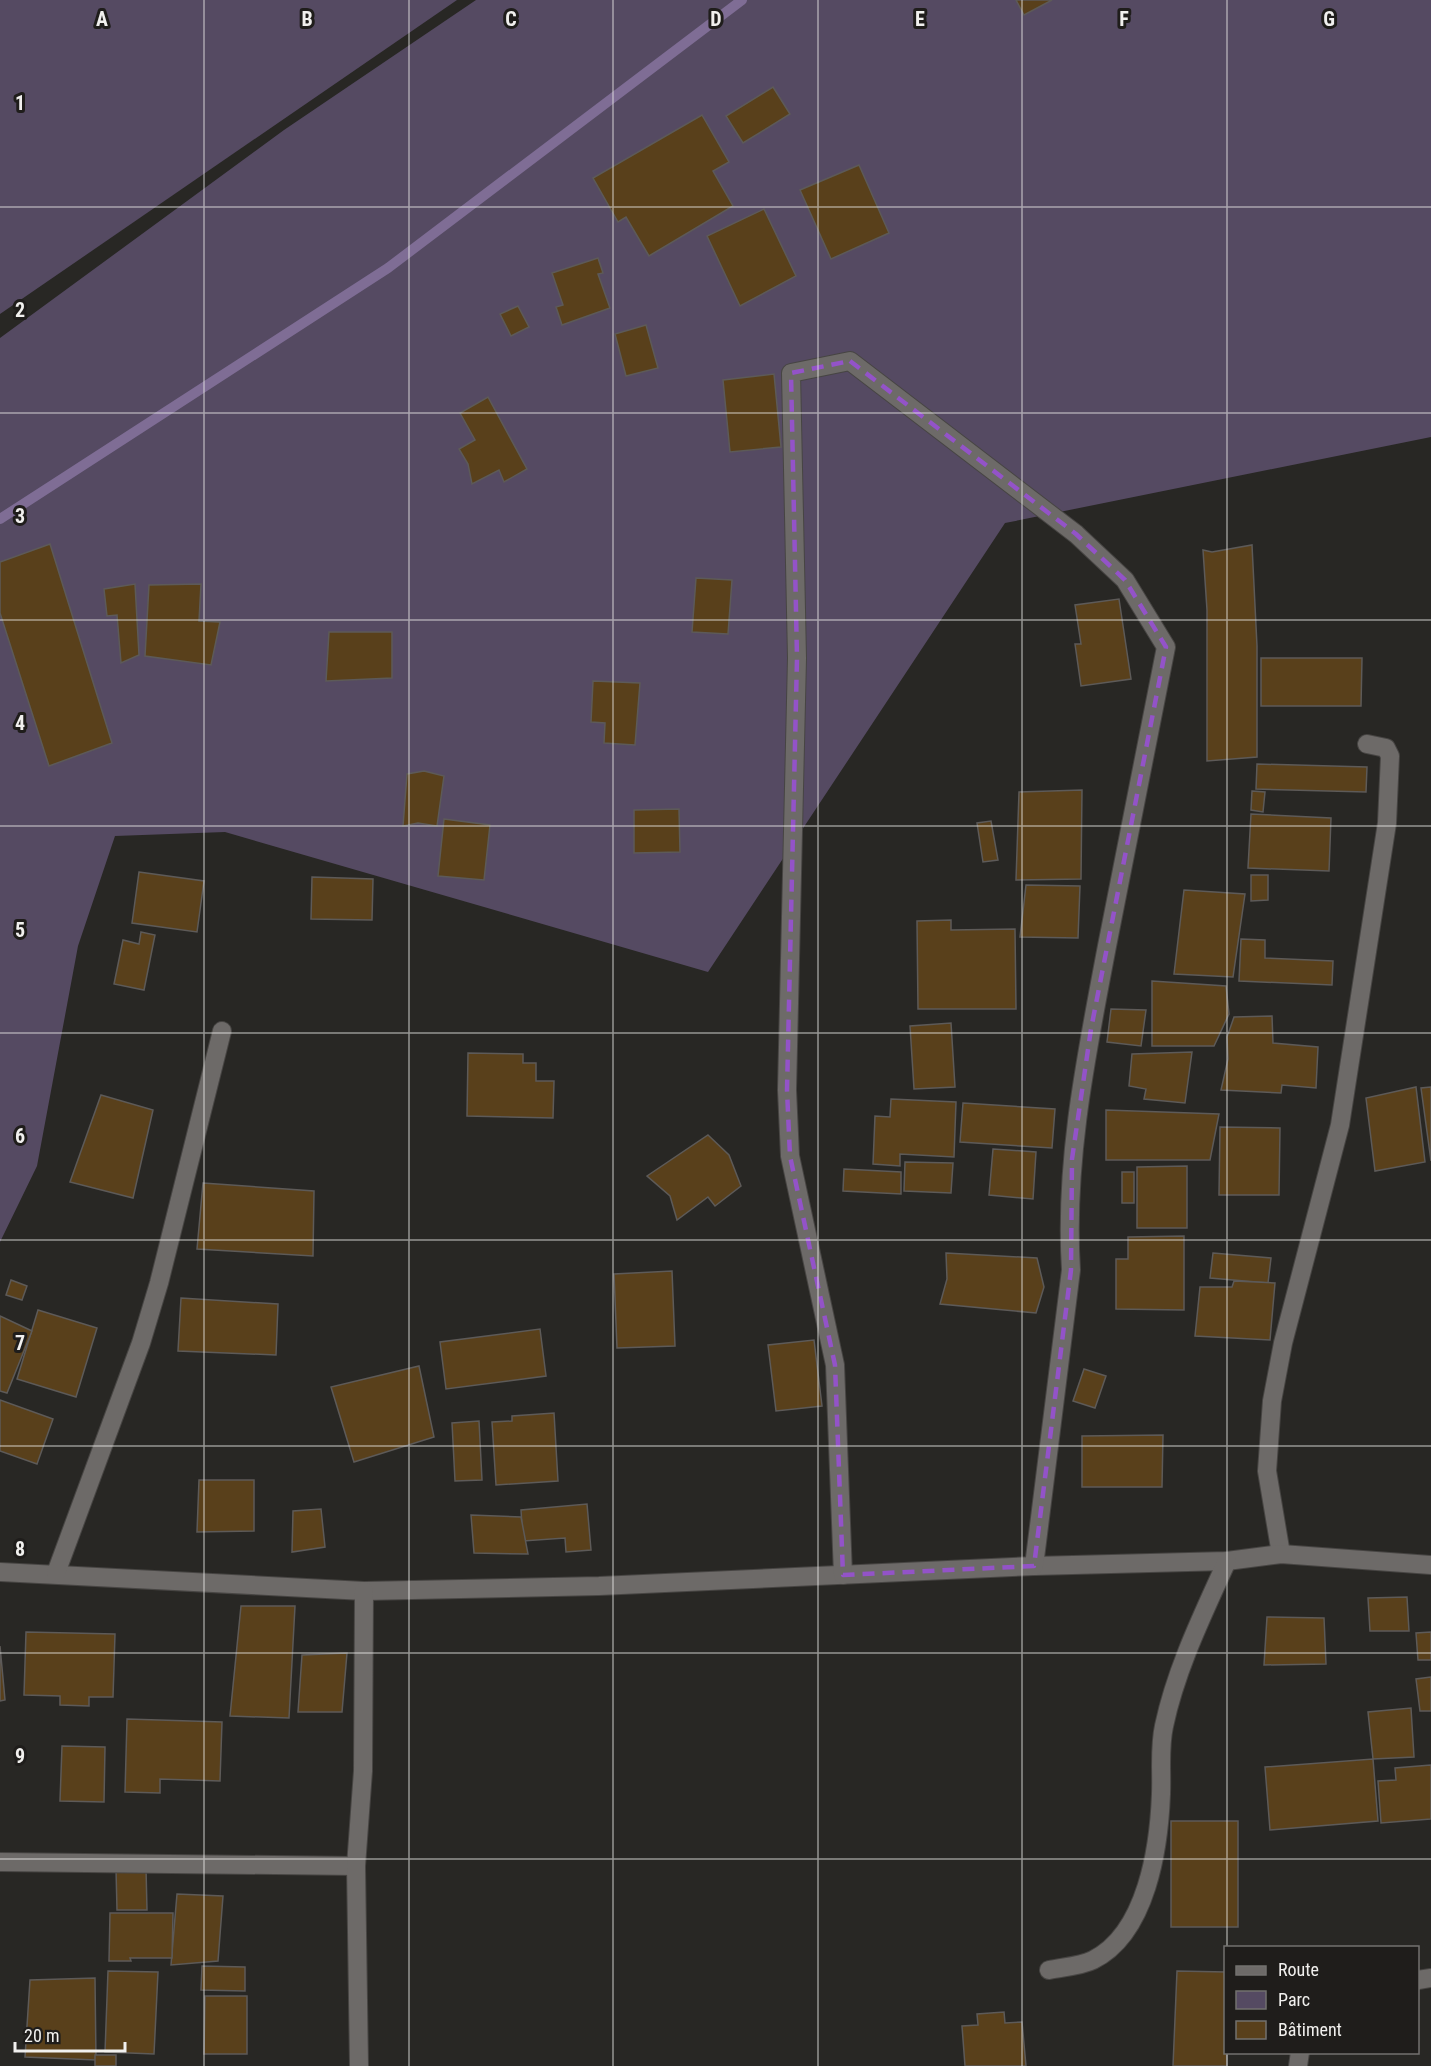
<svg xmlns="http://www.w3.org/2000/svg" width="1431" height="2066" font-family="'Roboto Condensed',sans-serif">
<rect width="100%" height="100%" fill="#282724"/>
<!-- green -->
<g fill="#554a62">
<polygon points="0,0 457,0 0,314"/>
<polygon points="476,0 1431,0 1431,437 1005,523 708,972 225,832 115,836 78,946 37,1166 0,1242 0,338 284,130"/>
</g>
<g fill="none" stroke-linecap="round" stroke-linejoin="round">
<!-- stream -->
<polyline stroke="#7f6d95" stroke-width="10" points="0,519 388,268 742,0"/>
</g>
<!-- building -->
<g fill="#59401b" stroke="#5d5a58" stroke-width="1.5">
<polygon points="1016,0 1052,0 1024,15"/>
<polygon points="773,87 790,114 743,143 726,116"/>
<polygon points="702,115 729,162 713,171 733,206 649,256 626,217 618,222 593,178"/>
<polygon points="859,165 889,233 831,259 800,190"/>
<polygon points="764,209 796,276 740,306 707,236"/>
<polygon points="598,258 603,273 598,274 610,308 562,325 556,307 563,305 552,273"/>
<polygon points="518,306 529,327 511,336 500,314"/>
<polygon points="646,325 658,368 626,376 615,334"/>
<polygon points="774,374 781,447 730,452 723,380"/>
<polygon points="488,397 527,469 504,482 499,470 472,484 468,464 459,449 475,440 460,413"/>
<polygon points="50,544 112,743 49,766 0,613 0,562"/>
<polygon points="1252,545 1257,646 1257,757 1207,761 1207,610 1203,550 1212,552"/>
<polygon points="696,578 732,580 728,634 692,632"/>
<polygon points="135,584 139,655 121,663 117,615 107,616 104,589"/>
<polygon points="201,584 199,621 220,622 211,665 145,656 149,585"/>
<polygon points="1119,599 1131,679 1081,686 1075,644 1081,644 1075,605"/>
<polygon points="329,632 392,632 392,678 326,681"/>
<polygon points="1261,658 1362,658 1361,706 1261,706"/>
<polygon points="593,681 640,683 635,745 604,743 605,723 591,722"/>
<polygon points="1257,764 1367,767 1366,792 1256,789"/>
<polygon points="424,771 444,776 437,826 418,823 403,826 407,774"/>
<polygon points="1082,790 1081,879 1016,880 1019,792"/>
<polygon points="1252,791 1265,792 1263,812 1251,810"/>
<polygon points="679,809 680,852 634,853 634,810"/>
<polygon points="1251,814 1331,818 1329,871 1248,868"/>
<polygon points="444,819 490,825 484,880 438,876"/>
<polygon points="991,821 998,860 983,862 977,823"/>
<polygon points="139,872 204,881 197,932 132,923"/>
<polygon points="1251,875 1268,875 1268,900 1251,901"/>
<polygon points="312,877 373,879 372,920 311,919"/>
<polygon points="1026,885 1080,886 1078,938 1020,937"/>
<polygon points="1184,890 1245,894 1233,977 1174,974"/>
<polygon points="951,920 951,930 1015,929 1016,1009 918,1009 917,921"/>
<polygon points="141,932 155,935 144,990 114,984 123,940 139,944"/>
<polygon points="1241,939 1265,940 1265,958 1333,961 1332,985 1239,981"/>
<polygon points="1152,981 1226,986 1229,1014 1214,1046 1152,1046"/>
<polygon points="1111,1009 1146,1010 1141,1046 1107,1042"/>
<polygon points="1272,1016 1273,1043 1318,1047 1316,1088 1282,1085 1281,1093 1221,1090 1228,1059 1227,1037 1234,1017"/>
<polygon points="951,1023 955,1087 914,1089 910,1026"/>
<polygon points="1192,1052 1185,1103 1144,1099 1146,1089 1129,1086 1132,1054"/>
<polygon points="468,1053 523,1054 523,1063 536,1063 536,1081 554,1081 553,1118 467,1116"/>
<polygon points="1416,1087 1425,1162 1375,1171 1366,1098"/>
<polygon points="1431,1087 1431,1161 1421,1088"/>
<polygon points="101,1095 153,1110 133,1198 70,1182"/>
<polygon points="891,1099 956,1102 954,1157 900,1154 900,1166 873,1164 875,1116 890,1117"/>
<polygon points="963,1103 1055,1109 1052,1148 960,1142"/>
<polygon points="1106,1110 1219,1114 1210,1160 1106,1160"/>
<polygon points="1220,1127 1280,1128 1279,1195 1219,1195"/>
<polygon points="708,1135 729,1155 741,1186 715,1206 708,1197 677,1220 670,1196 647,1176"/>
<polygon points="993,1149 1036,1152 1033,1199 989,1195"/>
<polygon points="905,1162 953,1163 951,1193 904,1191"/>
<polygon points="1187,1166 1187,1228 1137,1228 1137,1167"/>
<polygon points="844,1169 901,1172 901,1194 843,1191"/>
<rect x="1122" y="1172" width="12" height="31"/>
<polygon points="203,1183 314,1191 313,1256 197,1249"/>
<polygon points="1184,1236 1184,1310 1116,1309 1116,1259 1128,1259 1128,1237"/>
<polygon points="946,1253 1037,1258 1044,1287 1036,1313 940,1304 947,1279"/>
<polygon points="1213,1253 1271,1258 1268,1283 1210,1278"/>
<polygon points="672,1271 675,1346 617,1348 614,1274"/>
<polygon points="11,1280 27,1286 22,1300 6,1295"/>
<polygon points="1234,1281 1275,1283 1270,1340 1195,1336 1200,1287 1232,1287"/>
<polygon points="181,1298 278,1304 276,1355 178,1351"/>
<polygon points="38,1310 97,1328 76,1397 17,1379"/>
<polygon points="0,1316 32,1331 7,1393 0,1391"/>
<polygon points="540,1329 546,1376 446,1389 440,1342"/>
<polygon points="814,1340 822,1406 776,1411 768,1345"/>
<polygon points="419,1366 434,1437 354,1462 331,1387"/>
<polygon points="1084,1369 1106,1376 1095,1408 1073,1401"/>
<polygon points="0,1400 53,1419 37,1464 0,1451"/>
<polygon points="554,1413 558,1481 496,1485 492,1422 512,1421 512,1416"/>
<polygon points="479,1421 482,1480 455,1481 452,1423"/>
<polygon points="1163,1435 1162,1487 1082,1487 1082,1436"/>
<polygon points="199,1480 254,1480 254,1531 197,1532"/>
<polygon points="587,1504 591,1550 566,1552 565,1538 523,1541 521,1510"/>
<polygon points="321,1509 325,1547 292,1552 293,1511"/>
<polygon points="471,1515 521,1517 528,1554 474,1553"/>
<polygon points="1407,1597 1409,1631 1370,1631 1368,1598"/>
<polygon points="241,1606 295,1606 289,1718 230,1716"/>
<polygon points="1267,1617 1324,1618 1326,1664 1264,1665"/>
<polygon points="26,1632 115,1634 113,1697 89,1697 89,1706 60,1705 60,1696 24,1695"/>
<polygon points="1431,1632 1431,1660 1418,1660 1416,1633"/>
<polygon points="0,1646 5,1700 0,1701"/>
<polygon points="347,1653 342,1712 298,1712 302,1655"/>
<polygon points="1431,1677 1431,1711 1420,1711 1416,1679"/>
<polygon points="1411,1708 1414,1757 1373,1759 1368,1712"/>
<polygon points="127,1719 222,1722 220,1781 160,1779 160,1793 125,1792"/>
<polygon points="62,1746 105,1747 104,1802 60,1801"/>
<polygon points="1373,1759 1378,1821 1270,1830 1265,1767"/>
<polygon points="1431,1765 1431,1819 1381,1823 1378,1781 1396,1780 1395,1768"/>
<rect x="1171" y="1821" width="67" height="106"/>
<polygon points="146,1868 147,1910 117,1910 116,1869"/>
<polygon points="177,1894 223,1896 218,1961 171,1965"/>
<polygon points="110,1913 173,1913 172,1958 130,1958 131,1961 109,1961"/>
<polygon points="202,1966 245,1967 245,1991 201,1990"/>
<polygon points="108,1971 158,1972 154,2054 105,2052"/>
<polygon points="1177,1971 1226,1972 1227,2066 1173,2066"/>
<polygon points="95,1978 96,2060 25,2057 30,1980"/>
<polygon points="205,1996 247,1996 247,2054 204,2054"/>
<polygon points="1004,2012 1005,2023 1022,2022 1026,2066 965,2066 962,2026 978,2025 977,2014"/>
<rect x="95" y="2055" width="21" height="11"/>
</g>
<g fill="none" stroke-linecap="round" stroke-linejoin="round">
<defs>
<g id="minor">
<polyline points="1281,1554 1267,1471 1272,1401 1283,1343 1340,1125 1387,823 1390,756 1386,748 1367,744"/>
<polyline points="0,1572 364,1591 599,1586 1034,1566 1227,1561 1281,1554 1431,1565"/>
<polyline points="56,1573 141,1343 159,1283 222,1031"/>
<path d="M843 1575 835 1365 790 1156 787 1090 797 658 791 373 850 361 1076 534 1125 580 1166 647C1146 747 1127 846 1107 946 1087 1052 1064 1161 1071 1270L1034 1566"/>
<polyline points="0,1862 356,1866"/>
<path d="M1049 1970C1063 1967 1081 1966 1093 1960 1147 1933 1159 1847 1161 1794 1162 1771 1159 1749 1164 1726 1176 1669 1203 1614 1227 1561"/>
<polyline points="1418,1980 1431,1978"/>
<polyline points="359,2066 356,1866 363,1771 364,1591"/>
<polyline points="1298,2066 1300,2052"/>
</g>
</defs>
<!-- minor casing -->
<use href="#minor" stroke="#474543" stroke-width="20"/>
<!-- minor -->
<use href="#minor" stroke="#6d6a68" stroke-width="18"/>
</g>
<!-- marked area -->
<path fill="none" stroke="#9353c8" stroke-width="4.5" stroke-dasharray="12 8" stroke-linejoin="round" d="M850 361 1076 534 1125 580 1166 647 1091 1029 1072 1159 1071 1270 1034 1566 843 1575 835 1365 790 1156 787 1090 797 658 791 373Z"/>
<!-- grid -->
<path fill="none" stroke="#f1f0ee" stroke-width="1.5" stroke-opacity="0.55" d="M204 0V2066M409 0V2066M613 0V2066M818 0V2066M1022 0V2066M1227 0V1948M0 207H1431M0 413H1431M0 620H1431M0 826H1431M0 1033H1431M0 1240H1431M0 1446H1431M0 1653H1431M0 1859H1431M1227 2052V2066"/>
<g font-size="20" text-anchor="middle" font-weight="bold" fill="#f1f0ee" stroke="#1f1d1b" stroke-width="6" stroke-linejoin="round" paint-order="stroke">
<text x="102" y="26">A</text>
<text x="307" y="26">B</text>
<text x="511" y="26">C</text>
<text x="716" y="26">D</text>
<text x="920" y="26">E</text>
<text x="1124" y="26">F</text>
<text x="1329" y="26">G</text>
<text x="20" y="110">1</text>
<text x="20" y="317">2</text>
<text x="20" y="523">3</text>
<text x="20" y="730">4</text>
<text x="20" y="937">5</text>
<text x="20" y="1143">6</text>
<text x="20" y="1350">7</text>
<text x="20" y="1556">8</text>
<text x="20" y="1763">9</text>
</g>
<!-- legend -->
<rect x="1224" y="1946" width="195" height="108" fill="#1f1d1b" stroke="#73716f" stroke-width="1.5"/>
<rect x="1236" y="1966" width="30" height="9" fill="#6d6a68" stroke="#73716f" stroke-width="1.5"/>
<text x="1278" y="1976" font-size="18" fill="#f1f0ee">Route</text>
<rect x="1236" y="1991" width="30" height="18" fill="#554a62" stroke="#73716f" stroke-width="1.5"/>
<text x="1278" y="2006" font-size="18" fill="#f1f0ee">Parc</text>
<rect x="1236" y="2021" width="30" height="18" fill="#59401b" stroke="#73716f" stroke-width="1.5"/>
<text x="1278" y="2036" font-size="18" fill="#f1f0ee">Bâtiment</text>
<!-- scale -->
<path d="M15 2042v9h110v-9" fill="none" stroke="#f1f0ee" stroke-width="3"/>
<text x="24" y="2042" font-size="18" fill="#f1f0ee" stroke="#1f1d1b" stroke-width="4.5" paint-order="stroke">20 m</text>
</svg>
